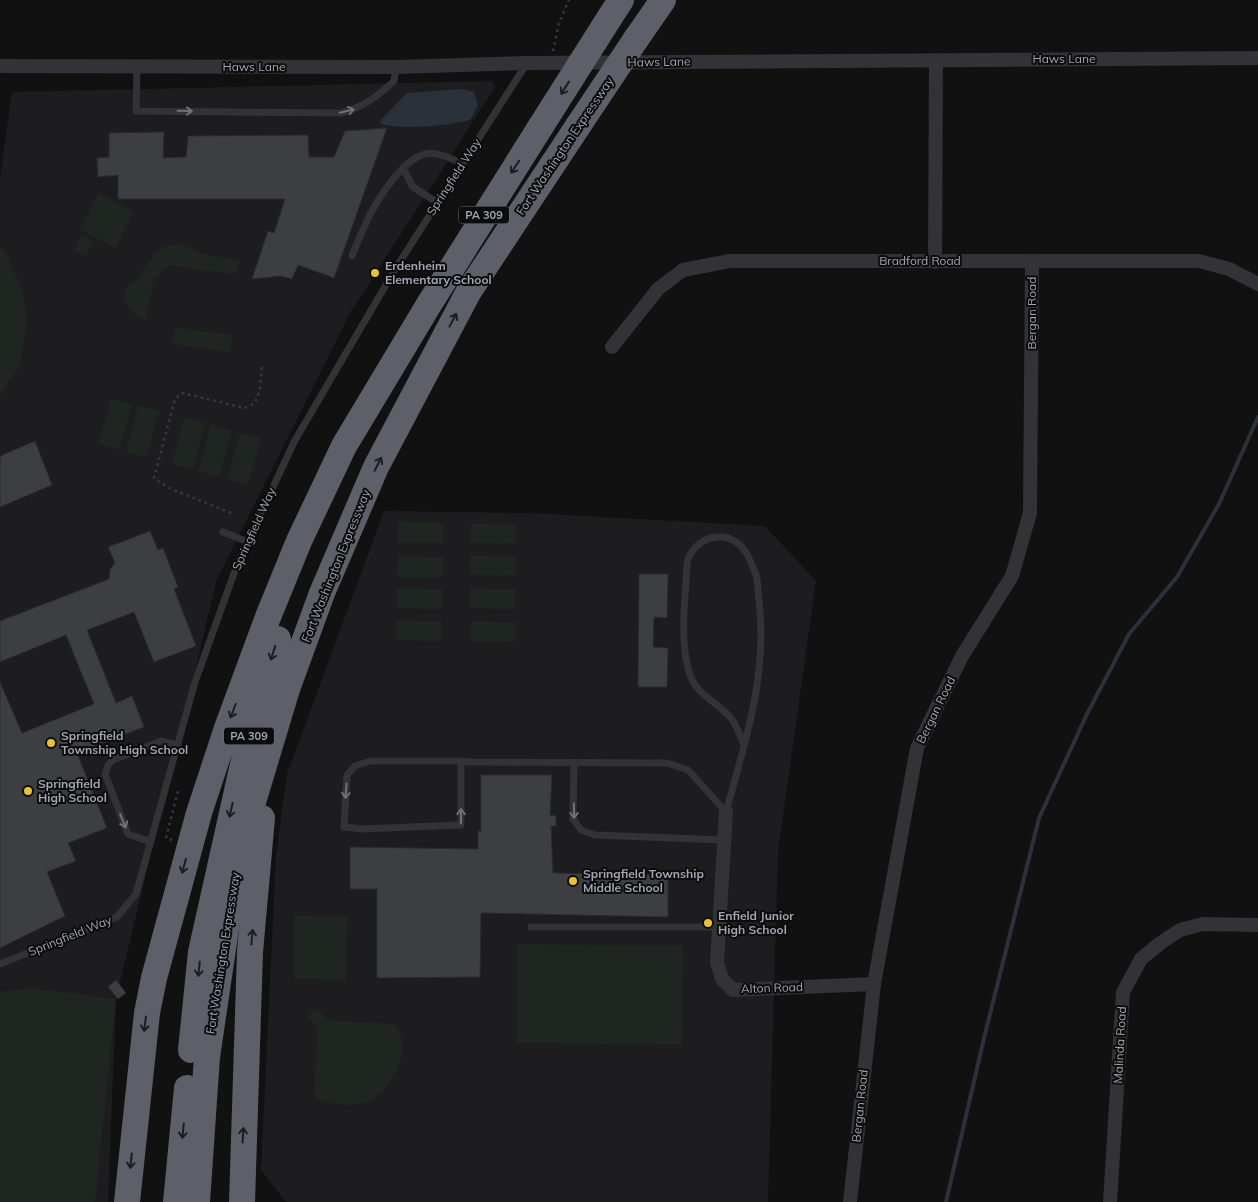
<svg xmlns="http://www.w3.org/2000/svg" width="1258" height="1202" font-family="Mulish,sans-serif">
<rect width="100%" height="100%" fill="#111112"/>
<!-- built -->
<g fill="#1d1d1f">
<polygon points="492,81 495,87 349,315 217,579 116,999 108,1202 0,1202 0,178 12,92"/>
<polygon points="384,511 528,513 765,526 816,581 778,851 768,1202 286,1202 261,1170 276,855 287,774"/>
</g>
<!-- green -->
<g fill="#1f2621">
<polygon points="99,193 134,212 115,248 80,229"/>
<polygon points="81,235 93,240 86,256 74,251"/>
<polygon points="182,244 202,254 240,260 235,274 169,266 154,278 146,321 137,317 124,301 125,290 139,276 155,254 165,246"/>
<polygon points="0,246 7,255 23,291 27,321 20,365 0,395"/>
<polygon points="175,327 232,335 230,352 172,344"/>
<polygon points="111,398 132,404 119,450 98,444"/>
<polygon points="138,405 159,411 147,457 126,452"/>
<polygon points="184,417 205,423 193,469 172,464"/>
<polygon points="211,425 232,431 219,477 198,471"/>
<polygon points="240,433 261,438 248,485 227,479"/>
<polygon points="398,522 443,523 443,543 397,542"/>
<polygon points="471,523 516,524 516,544 470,543"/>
<polygon points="470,555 516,556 516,576 470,575"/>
<polygon points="398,556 443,557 443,577 397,577"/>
<polygon points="397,588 443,589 442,609 397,608"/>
<polygon points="470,588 515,589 515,609 470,608"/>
<polygon points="396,620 442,621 441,641 396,640"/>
<polygon points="471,621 516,622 516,642 470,641"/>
<polygon points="294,915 347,916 346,980 294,979"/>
<polygon points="517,944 683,946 682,1045 517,1043"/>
<polygon points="31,988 116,999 95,1202 0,1202 0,992"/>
<path d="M317 1009 328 1020 393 1024C416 1043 393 1088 371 1100 357 1108 333 1105 318 1099L314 1094 317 1029 307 1016Z"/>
</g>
<!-- water -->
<path fill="#2b313a" d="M462 89 474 92 478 105 470 120C446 126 404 130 380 124L381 120 407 93Z"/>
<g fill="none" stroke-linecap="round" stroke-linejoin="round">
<!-- stream -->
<polyline stroke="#2b313a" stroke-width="4" points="946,1202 985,1034 1039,818 1087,714 1129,634 1177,577 1219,504 1258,417"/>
</g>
<!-- building -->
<g fill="#3d3e42" stroke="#2b2b2e">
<polygon points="387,128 334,278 298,265 292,279 281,276 252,279 268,231 274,233 285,199 118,199 118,175 98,177 97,158 109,157 109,133 164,132 163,158 186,157 188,136 308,135 309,157 334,157 345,131"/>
<polygon points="35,441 52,485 0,507 0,456"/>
<polygon points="150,531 158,550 163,548 178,587 174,589 196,646 154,662 134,612 87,630 116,703 132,696 144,727 77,753 107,828 68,843 76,861 47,872 65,916 0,948 0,682 22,733 94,704 66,635 0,662 0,621 109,579 110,569 115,563 108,547"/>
<polygon points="639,574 668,574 667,618 654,617 653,647 668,648 667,687 638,687"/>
<polygon points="481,775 552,775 550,815 556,816 556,826 551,826 553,873 668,875 668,917 481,913 480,977 377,978 377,889 350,889 350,847 478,849 478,831 481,831"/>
<polygon points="116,980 126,993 118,999 108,987"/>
</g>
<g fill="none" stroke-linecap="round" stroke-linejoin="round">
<!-- path -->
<g stroke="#38393e" stroke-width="2.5" stroke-dasharray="2.5 4" stroke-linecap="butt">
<polyline points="553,51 559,23 569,0"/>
<polyline points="231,513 171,489 154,478 175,399 182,393 245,408 255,403 260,389 262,366"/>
<polyline points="172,840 166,838 178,791"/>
</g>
<!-- service -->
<g stroke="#323237" stroke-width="7">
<path d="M137 66 136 111 341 113C363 107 377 97 394 81L396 67"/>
<path d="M438 203 413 187 403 168C424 147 438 151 462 164"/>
<path d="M352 256C365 222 378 194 403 168"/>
<polyline points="223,532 248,542"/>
<polyline points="461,761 461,825 361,829 344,827 347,775 355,766 370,761 461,761 471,762 667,763 688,770 726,812"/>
<polyline points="574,763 573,819 581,830 595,835 723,840"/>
<path d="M726 812C745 743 768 673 759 601 758 592 758 582 756 574 753 568 750 560 747 554 732 528 699 533 688 559 686 565 687 575 686 582 684 611 681 639 688 668 695 697 714 698 731 718 737 726 740 736 744 745"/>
<polyline points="151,842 128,834 105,774 108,765 113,760 161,741 178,745"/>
<polyline points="531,927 719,927"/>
<polyline points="0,964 117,917 136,894 195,682 237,565 294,442 394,271 527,63"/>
</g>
<!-- minor -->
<g stroke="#323237" stroke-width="14">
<polyline points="0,66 396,67 527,63 1258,58"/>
<polyline points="935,262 936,60"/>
<polyline points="612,347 658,289 683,270 730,261 1199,261 1229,269 1258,284"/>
<polyline points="726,812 717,962 722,979 733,990 874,984"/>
<polyline points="850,1202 874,984 917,748 962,656 1012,576 1030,513 1032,261"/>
<polyline points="1110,1202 1123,992 1141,959 1159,944 1180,930 1203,924 1258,925"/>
</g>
<!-- motorway -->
<g stroke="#5e5f68" stroke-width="26">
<polyline points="610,17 621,0"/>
<polyline points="636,39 663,0"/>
<polyline points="191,1050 201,952 256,706 278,639"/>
<polyline points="127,1202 147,1013 154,978 199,813 227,728 268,617 299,541 344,446 428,306 541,126"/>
<polyline points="176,1202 187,1088"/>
<polyline points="197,1202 207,1057 232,888 247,822 287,689 322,593 376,467 469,291 578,126"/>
<polyline points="242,1202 250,952 262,818"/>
</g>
<!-- motorway-bridge -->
<g stroke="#5e5f68" stroke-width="26">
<polyline points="541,126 610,17"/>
<polyline points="578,126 636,39"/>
</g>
</g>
<!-- one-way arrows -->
<defs><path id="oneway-shaft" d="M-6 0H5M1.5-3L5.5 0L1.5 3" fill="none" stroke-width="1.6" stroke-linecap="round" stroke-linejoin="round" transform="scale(1.25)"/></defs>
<g stroke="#1c1d1f">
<use href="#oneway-shaft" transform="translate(565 88) rotate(122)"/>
<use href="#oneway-shaft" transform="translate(515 167) rotate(123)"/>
<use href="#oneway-shaft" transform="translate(453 320) rotate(-62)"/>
<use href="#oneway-shaft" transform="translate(378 464) rotate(-63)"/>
<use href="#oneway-shaft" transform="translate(273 653) rotate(108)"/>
<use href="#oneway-shaft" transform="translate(233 711) rotate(111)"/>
<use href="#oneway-shaft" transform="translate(231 810) rotate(103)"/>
<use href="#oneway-shaft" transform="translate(184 866) rotate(105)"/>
<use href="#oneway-shaft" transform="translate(252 937) rotate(-85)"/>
<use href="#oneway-shaft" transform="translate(199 969) rotate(96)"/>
<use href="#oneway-shaft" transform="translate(145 1024) rotate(97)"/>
<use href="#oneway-shaft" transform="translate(183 1131) rotate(96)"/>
<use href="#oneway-shaft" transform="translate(243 1135) rotate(-87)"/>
<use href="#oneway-shaft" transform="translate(131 1161) rotate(96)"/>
</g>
<g stroke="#70717b">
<use href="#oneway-shaft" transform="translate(185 111) rotate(1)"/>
<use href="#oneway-shaft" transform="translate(347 111) rotate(-13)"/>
<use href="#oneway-shaft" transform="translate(346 791) rotate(94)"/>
<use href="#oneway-shaft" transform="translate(574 811) rotate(89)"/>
<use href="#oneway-shaft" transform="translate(461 816) rotate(-90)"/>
<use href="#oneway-shaft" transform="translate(123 821) rotate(68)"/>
</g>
<!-- markers -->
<g fill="#eac231" stroke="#0c0c0d" stroke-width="2">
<circle cx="375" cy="273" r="5"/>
<circle cx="51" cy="743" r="5"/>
<circle cx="28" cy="791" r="5"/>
<circle cx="573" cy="881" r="5"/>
<circle cx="708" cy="923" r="5"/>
</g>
<g text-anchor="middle" stroke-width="4" stroke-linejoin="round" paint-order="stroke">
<!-- shield labels -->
<g fill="#0c0c0d" stroke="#757780" stroke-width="1">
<rect x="459" y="206.5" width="50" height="17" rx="4"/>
<rect x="224" y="727.5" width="50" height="17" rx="4"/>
</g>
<g font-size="11" font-weight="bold" fill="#a2a5b2">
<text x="484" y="219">PA 309</text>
<text x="249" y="740">PA 309</text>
</g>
<!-- street labels -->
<g font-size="12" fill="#a2a5b2" stroke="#0c0c0d">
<text x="1064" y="63">Haws Lane</text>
<text transform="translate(659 62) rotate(-1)" y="4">Haws Lane</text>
<text x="254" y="71">Haws Lane</text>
<text transform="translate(565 146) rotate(-56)" y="4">Fort Washington Expressway</text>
<text transform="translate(454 177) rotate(-57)" y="4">Springfield Way</text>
<text x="920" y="265">Bradford Road</text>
<text transform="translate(1032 313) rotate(-90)" y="4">Bergan Road</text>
<text transform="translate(254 529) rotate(-66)" y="4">Springfield Way</text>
<text transform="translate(336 566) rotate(-68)" y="4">Fort Washington Expressway</text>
<text transform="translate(936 710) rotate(-64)" y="4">Bergan Road</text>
<text transform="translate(70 936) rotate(-22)" y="4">Springfield Way</text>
<text transform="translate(223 953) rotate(-81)" y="4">Fort Washington Expressway</text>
<text transform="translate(772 988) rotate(-2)" y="4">Alton Road</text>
<text transform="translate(1120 1045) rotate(-87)" y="4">Malinda Road</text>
<text transform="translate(860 1106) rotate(-84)" y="4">Bergan Road</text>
</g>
<!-- poi labels -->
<g font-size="12" font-weight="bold" fill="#a2a5b2" stroke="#0c0c0d" text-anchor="start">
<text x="385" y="270">Erdenheim<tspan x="385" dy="14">Elementary School</tspan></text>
<text x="61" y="740">Springfield<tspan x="61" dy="14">Township High School</tspan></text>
<text x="38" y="788">Springfield<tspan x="38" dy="14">High School</tspan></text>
<text x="583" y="878">Springfield Township<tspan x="583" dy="14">Middle School</tspan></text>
<text x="718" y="920">Enfield Junior<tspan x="718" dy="14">High School</tspan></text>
</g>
</g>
</svg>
